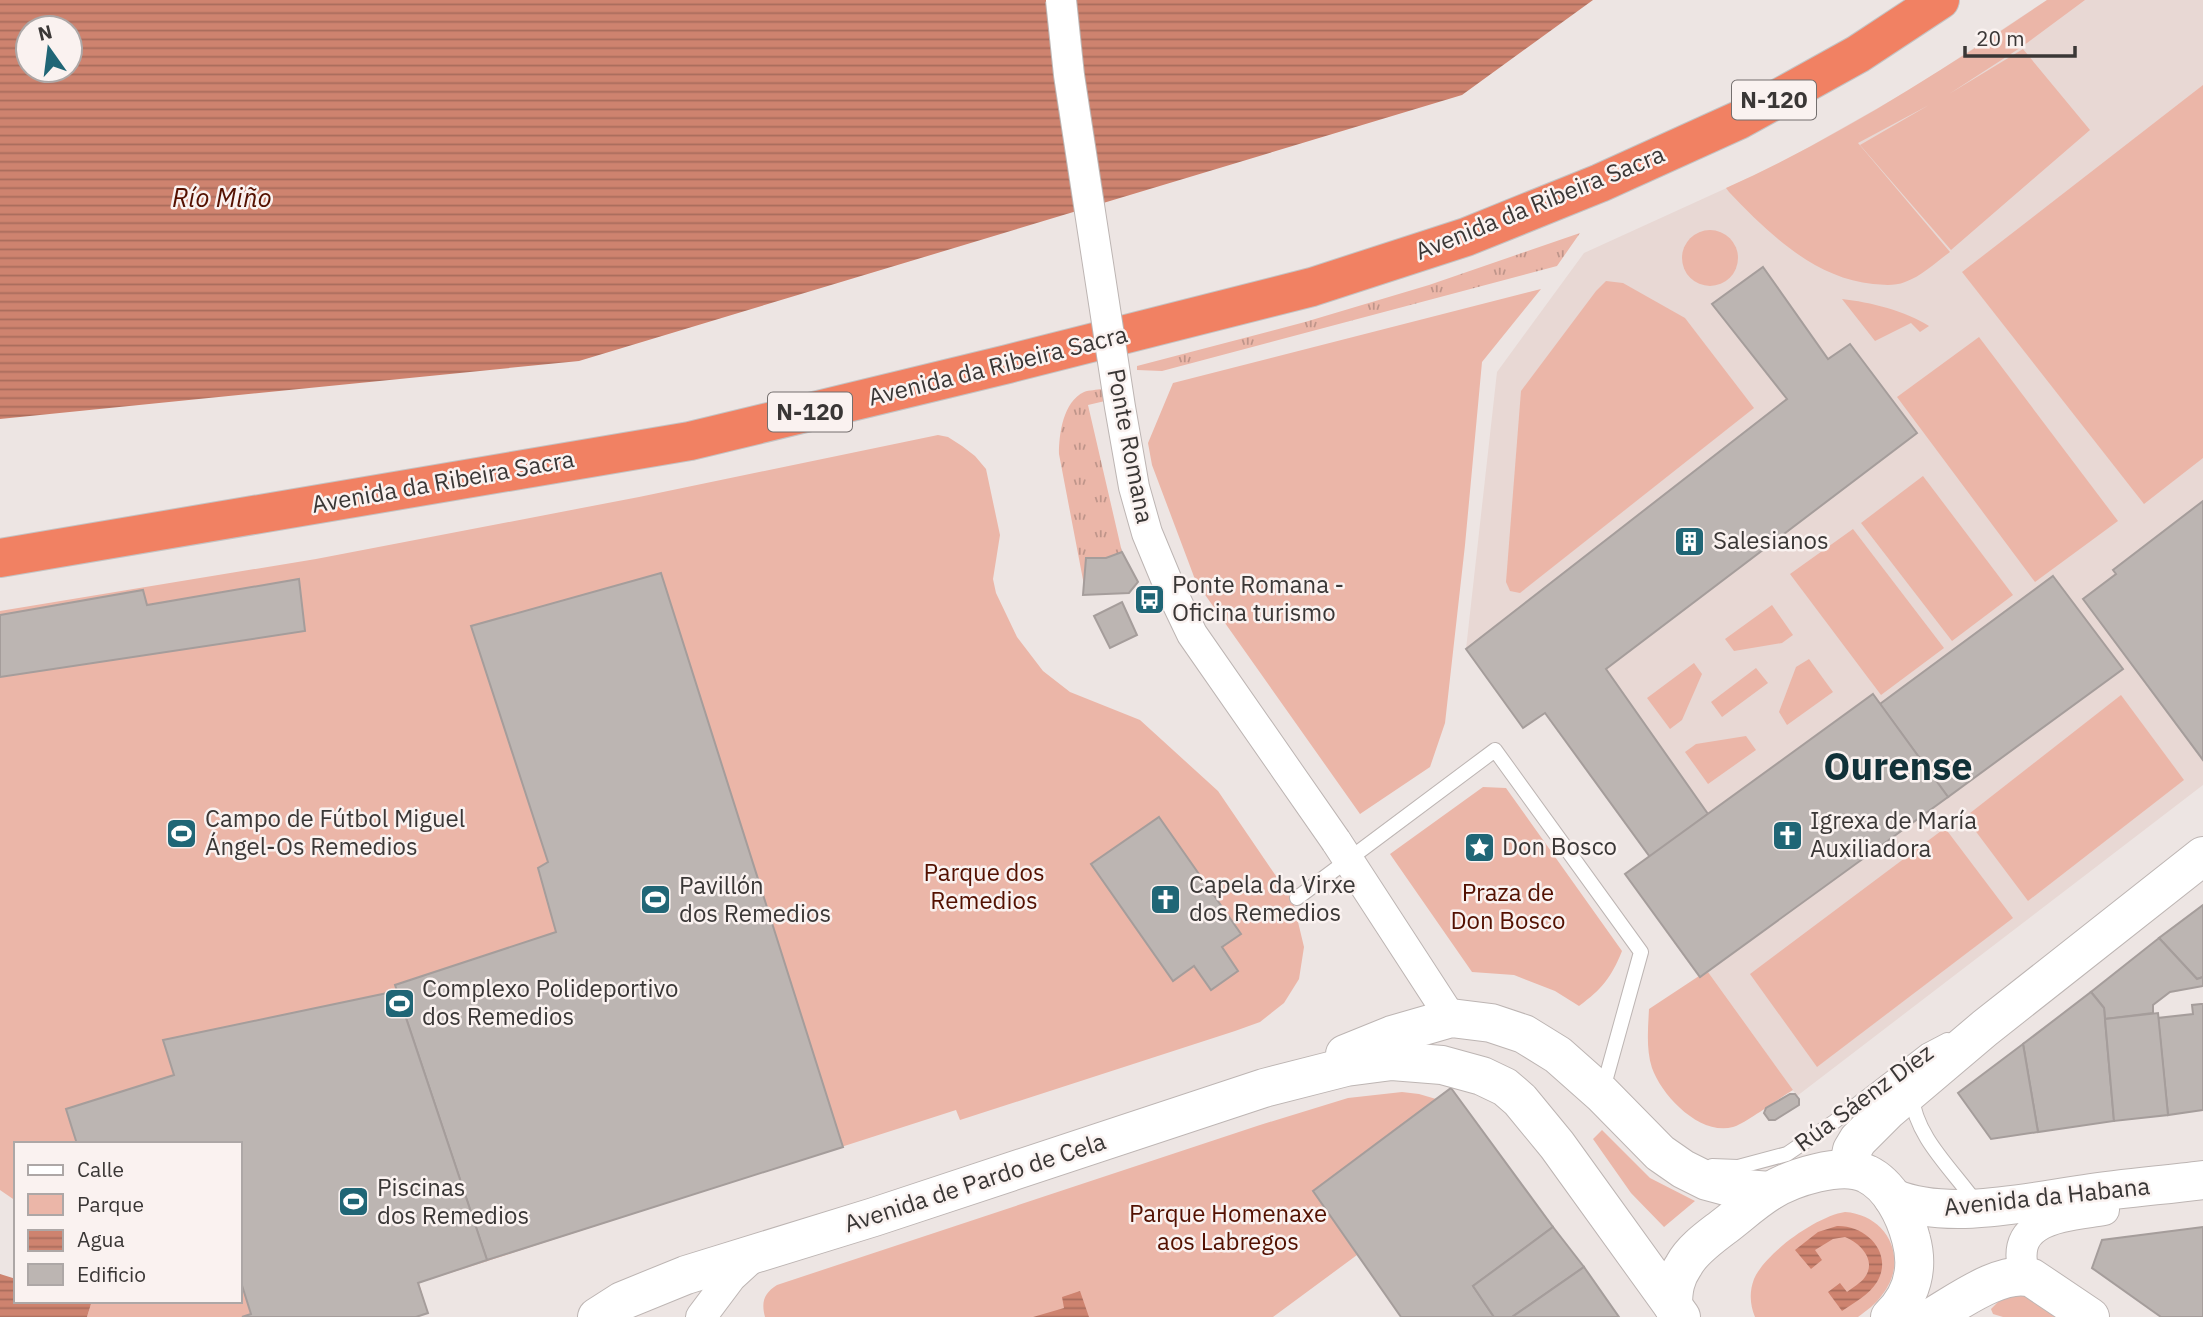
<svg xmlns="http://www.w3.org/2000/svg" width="2203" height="1317" font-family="'IBM Plex Sans',sans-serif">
<defs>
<pattern id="grass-tufts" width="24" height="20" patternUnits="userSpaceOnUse" patternTransform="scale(1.75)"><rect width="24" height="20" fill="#ebb6a8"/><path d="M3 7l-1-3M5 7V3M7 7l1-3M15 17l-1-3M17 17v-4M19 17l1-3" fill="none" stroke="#bf958a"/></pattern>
<pattern id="water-rules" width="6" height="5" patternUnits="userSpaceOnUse" patternTransform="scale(1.75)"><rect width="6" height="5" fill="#ce836f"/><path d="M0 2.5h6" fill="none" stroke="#a86c5c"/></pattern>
</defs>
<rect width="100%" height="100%" fill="#ede5e3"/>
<!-- built -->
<polygon fill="#e8d8d4" points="2047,0 2203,0 2203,785 1797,1096 1708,972 1700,979 1625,874 1649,856 1545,713 1523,728 1466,649 1497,372 1584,253 1777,165 1913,88"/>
<!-- grass -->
<g fill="url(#grass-tufts)">
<polygon points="1580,233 1557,266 1162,371 1137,370 1137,366 1305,322 1429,285"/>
<path d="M1102 389 1105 401 1088 405 1122 552 1106 558H1086L1084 585 1059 454C1059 434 1063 402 1084 392 1089 390 1097 390 1102 389Z"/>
</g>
<!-- green -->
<g fill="#ebb6a8">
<path d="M2047 0H2085L2023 46 1949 94 2023 49 2090 130 1951 250 1860 145 1929 105 1858 143 1950 252C1936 262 1922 276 1905 282 1895 286 1884 285 1873 284 1814 278 1768 233 1729 192L1726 188C1839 137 1945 69 2047 0Z"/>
<polygon points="2203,85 2203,458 2144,504 1962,272"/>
<circle cx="1710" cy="258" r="28"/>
<polygon points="1606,281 1623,283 1685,318 1754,408 1520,593 1510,591 1506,582 1521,391 1596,291"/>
<polygon points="1541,289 1482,362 1465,545 1445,723 1430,767 1360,814 1196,582 1152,465 1148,443 1173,383"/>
<path d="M1842 299C1870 302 1906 311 1929 326L1920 332 1911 323 1875 341Z"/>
<polygon points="1979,337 2118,521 2035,582 1897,397"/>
<polygon points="938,435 948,437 962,446 975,456 986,469 1000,535 993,579 996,593 1017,637 1043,671 1070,692 1140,720 1218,791 1293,901 1304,947 1299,979 1284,1003 1260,1022 1235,1031 960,1120 956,1110 419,1283 428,1313 416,1317 87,1317 91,1304 90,1301 240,1301 240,1144 16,1144 16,1201 0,1190 0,611 316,559 639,497"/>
<polygon points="1923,476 2013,595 1952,641 1861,523"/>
<polygon points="1853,529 1944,648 1881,695 1790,574"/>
<polygon points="1772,605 1793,635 1782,643 1734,651 1725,639"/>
<polygon points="1809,659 1833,692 1787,725 1779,712 1796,667"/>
<polygon points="1694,663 1702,674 1682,720 1670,729 1647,698"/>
<polygon points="1756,668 1768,683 1722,717 1711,702"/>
<polygon points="2121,695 2184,780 2028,901 1965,817"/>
<polygon points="1746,736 1756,750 1708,784 1685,752 1696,744"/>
<path d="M1483 787 1506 788 1622 951C1611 978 1602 989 1579 1006L1555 991 1514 975 1472 972 1390 854Z"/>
<polygon points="1945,828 2013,918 1817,1067 1750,974"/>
<path d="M1708 972 1793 1090C1781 1097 1744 1124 1733 1127 1700 1136 1662 1096 1652 1068 1646 1049 1648 1029 1649 1009L1699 976 1701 977Z"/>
<path d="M1402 1092 1419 1094 1436 1099 1313 1191 1357 1255 1273 1317H765C761 1302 764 1293 777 1285L1260 1125 1348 1098Z"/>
<polygon points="1602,1130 1650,1178 1695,1201 1664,1227 1631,1193 1593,1139"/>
<path d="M1845 1212C1888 1215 1910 1260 1882 1295 1876 1304 1866 1311 1858 1317H1755C1750 1305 1749 1292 1754 1279 1765 1253 1817 1216 1845 1212Z"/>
<polygon points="2017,1292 2066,1317 2003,1317 1993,1314 1991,1309 1998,1302"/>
</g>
<!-- water -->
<g fill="url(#water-rules)" fill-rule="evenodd">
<path d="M0 0H1593L1462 95 579 361 0 419ZM28 28H70V70H28Z"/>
<path d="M1837 1226C1866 1225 1894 1253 1877 1282 1869 1295 1855 1302 1842 1311L1828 1292 1840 1283 1847 1292C1853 1287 1861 1283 1865 1277 1877 1260 1860 1243 1845 1237L1833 1239 1815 1250 1822 1260 1811 1269 1795 1250 1818 1232Z"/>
<polygon points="0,1274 16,1279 16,1301 83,1301 91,1304 87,1317 0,1317"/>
<polygon points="1080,1291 1089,1317 1033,1317 1064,1308 1062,1297"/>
</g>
<!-- building -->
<g fill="#bcb5b2" stroke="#a59d9b" stroke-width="2">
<polygon points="1763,267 1828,359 1850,344 1917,433 1606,669 1708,814 1650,857 1545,713 1523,728 1466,649 1787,399 1712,304"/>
<polygon points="2203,501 2203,760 2083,599 2116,574 2113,570"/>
<polygon points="1122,552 1138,582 1129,593 1083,595 1086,558 1106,558"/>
<polygon points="661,573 843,1147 487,1260 395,985 556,932 538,868 548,862 471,626"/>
<polygon points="2053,576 2123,669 1948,797 1880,704"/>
<polygon points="299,579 305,631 0,677 0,615 143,590 147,605"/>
<polygon points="1122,602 1137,635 1110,648 1094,616"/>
<polygon points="1873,694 1948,797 1700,977 1625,874"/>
<polygon points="1159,817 1241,934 1222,947 1238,971 1211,990 1194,966 1173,981 1091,864"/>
<polygon points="2203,905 2203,977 2197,979 2159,938"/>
<polygon points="2159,938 2197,979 2203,977 2203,986 2170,992 2153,1005 2153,1013 2105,1019 2104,1008 2091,992"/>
<polygon points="397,991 487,1260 418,1283 428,1313 416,1317 242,1317 251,1314 240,1279 240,1144 77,1144 66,1109 174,1075 163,1040"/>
<polygon points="2091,992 2104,1008 2114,1121 2038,1132 2023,1044"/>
<polygon points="2201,1004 2203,1004 2203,1110 2168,1115 2158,1018 2193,1014 2192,1005"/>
<polygon points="2158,1013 2168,1115 2114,1121 2105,1019"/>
<polygon points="2023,1044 2038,1132 1991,1139 1958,1093"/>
<polygon points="1451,1088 1553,1227 1473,1286 1494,1317 1401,1317 1313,1191"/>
<polygon points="1790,1094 1795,1094 1799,1099 1799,1105 1775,1120 1769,1120 1764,1113 1766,1108"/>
<polygon points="1553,1227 1584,1267 1512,1317 1494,1317 1473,1286"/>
<polygon points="2203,1227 2203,1317 2161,1317 2092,1268 2102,1240"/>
<polygon points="1584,1267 1619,1317 1512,1317"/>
</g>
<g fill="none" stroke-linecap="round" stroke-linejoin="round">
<defs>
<g id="lane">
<polyline points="1297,898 1495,750 1641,952 1603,1089"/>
<path d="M1912 1096C1915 1137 1954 1171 1976 1203"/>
<polyline points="1712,1166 1738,1167 1787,1154 1834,1122 1926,1051 1947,1040"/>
</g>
<g id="street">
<polyline points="1336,841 1451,1018"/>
<path d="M2025 1276C2007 1218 2063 1217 2104 1210"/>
<polyline points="701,1317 731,1277 756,1254"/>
</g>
<g id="secondary">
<polyline points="1345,1054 1392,1035 1451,1018 1491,1023 1524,1034 1558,1055 1602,1094 1660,1153 1683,1169 1707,1181 1733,1188 1770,1191"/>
<polyline points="1848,1169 1852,1150 1858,1140 1887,1111 1985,1028 2203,856"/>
<path d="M1893 1198C1947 1221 2028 1202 2085 1194 2124 1188 2164 1185 2203 1180"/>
<path d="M1673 1306C1673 1290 1675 1278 1684 1265 1692 1250 1709 1238 1722 1228 1738 1216 1753 1202 1769 1192 1791 1178 1842 1161 1867 1174 1890 1185 1905 1215 1911 1239 1919 1268 1912 1296 1890 1317"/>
<polyline points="597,1317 622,1301 686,1275 874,1217 1264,1088 1346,1067 1392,1061 1442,1065 1482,1076 1505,1087 1520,1100 1557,1145 1681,1317"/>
<path d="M1932 1317C1958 1302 2002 1269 2032 1278L2090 1317"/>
</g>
<polyline id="highway" points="0,558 690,441 1008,364 1312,287 1466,237 1600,183 1739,120 1858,54 1940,0"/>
</defs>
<!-- lane casing -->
<use href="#lane" stroke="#bdb5b3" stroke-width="16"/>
<!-- street casing -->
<use href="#street" stroke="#bdb5b3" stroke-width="32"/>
<!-- secondary casing -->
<use href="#secondary" stroke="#bdb5b3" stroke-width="40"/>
<!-- highway casing -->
<use href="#highway" stroke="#c4c3c3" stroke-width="40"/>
<!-- lane -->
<use href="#lane" stroke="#fff" stroke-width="14"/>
<!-- street -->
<use href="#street" stroke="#fff" stroke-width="30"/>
<!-- secondary -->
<use href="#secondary" stroke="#fff" stroke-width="38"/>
<!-- highway -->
<use href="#highway" stroke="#f18163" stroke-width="38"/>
<defs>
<polyline id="street-bridge" points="1061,0 1069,75 1120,407 1134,487 1147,533 1169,586 1192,634 1336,841"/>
</defs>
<!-- street-bridge casing -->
<use href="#street-bridge" stroke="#bdb5b3" stroke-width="32" stroke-linecap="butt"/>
<!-- street-bridge -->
<use href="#street-bridge" stroke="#fff" stroke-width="30"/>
</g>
<!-- icons -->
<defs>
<symbol id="building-square" viewBox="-11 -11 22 22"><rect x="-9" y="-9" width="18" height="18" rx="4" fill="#206676" stroke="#faf2f0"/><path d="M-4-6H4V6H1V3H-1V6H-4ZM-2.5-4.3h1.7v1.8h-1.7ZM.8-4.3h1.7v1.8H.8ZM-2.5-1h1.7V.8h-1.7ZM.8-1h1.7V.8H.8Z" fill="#fff"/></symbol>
<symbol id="bus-square" viewBox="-11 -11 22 22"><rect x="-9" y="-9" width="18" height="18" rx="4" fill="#206676" stroke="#faf2f0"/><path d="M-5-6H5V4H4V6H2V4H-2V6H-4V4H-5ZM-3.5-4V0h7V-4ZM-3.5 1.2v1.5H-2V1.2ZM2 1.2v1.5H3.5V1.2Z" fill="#fff"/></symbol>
<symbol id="stadium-square" viewBox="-11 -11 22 22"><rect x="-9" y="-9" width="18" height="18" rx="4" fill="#206676" stroke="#faf2f0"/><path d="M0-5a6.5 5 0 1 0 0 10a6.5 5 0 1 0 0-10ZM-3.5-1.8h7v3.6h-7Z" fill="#fff"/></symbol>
<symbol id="church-square" viewBox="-11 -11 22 22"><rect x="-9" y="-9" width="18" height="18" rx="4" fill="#206676" stroke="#faf2f0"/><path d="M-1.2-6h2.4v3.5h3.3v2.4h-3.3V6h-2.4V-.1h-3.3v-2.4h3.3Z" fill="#fff"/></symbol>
<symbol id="sight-square" viewBox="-11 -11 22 22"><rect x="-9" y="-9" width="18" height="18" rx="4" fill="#206676" stroke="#faf2f0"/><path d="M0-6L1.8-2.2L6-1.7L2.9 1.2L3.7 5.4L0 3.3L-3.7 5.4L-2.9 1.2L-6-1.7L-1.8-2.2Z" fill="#fff"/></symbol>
</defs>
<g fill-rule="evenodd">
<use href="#building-square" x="1672" y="524" width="35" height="35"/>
<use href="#bus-square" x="1132" y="582" width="35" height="35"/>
<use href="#stadium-square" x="164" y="816" width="35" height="35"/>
<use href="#church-square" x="1770" y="818" width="35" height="35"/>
<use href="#sight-square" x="1462" y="830" width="35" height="35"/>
<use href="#church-square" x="1148" y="882" width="35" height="35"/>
<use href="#stadium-square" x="638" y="882" width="35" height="35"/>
<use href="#stadium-square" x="382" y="986" width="35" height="35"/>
<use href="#stadium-square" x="336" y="1184" width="35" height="35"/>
</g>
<g text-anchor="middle" stroke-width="5" stroke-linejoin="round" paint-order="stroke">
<!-- shield labels -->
<g fill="#faf2f0" stroke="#746f6e" stroke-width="2">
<rect x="1732" y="80.5" width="84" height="39" rx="5"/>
<rect x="768" y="392.5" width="84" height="39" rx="5"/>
</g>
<g font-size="23" font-weight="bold" fill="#3a3736">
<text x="1774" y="108">N-120</text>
<text x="810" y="420">N-120</text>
</g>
<!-- street labels -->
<g font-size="24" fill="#3a3736" stroke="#faf2f0">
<text transform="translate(1540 203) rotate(-22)" y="8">Avenida da Ribeira Sacra</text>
<text transform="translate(998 366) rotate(-14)" y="8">Avenida da Ribeira Sacra</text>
<text transform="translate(1130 446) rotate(79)" y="8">Ponte Romana</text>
<text transform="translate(443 482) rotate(-10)" y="8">Avenida da Ribeira Sacra</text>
<text transform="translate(1864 1098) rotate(-36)" y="8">Rúa Sáenz Díez</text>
<text transform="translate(975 1183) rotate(-18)" y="8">Avenida de Pardo de Cela</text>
<text transform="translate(2047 1197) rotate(-6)" y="8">Avenida da Habana</text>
</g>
<!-- poi labels -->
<g font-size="24" fill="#3a3736" stroke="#faf2f0" text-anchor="start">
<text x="1713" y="549">Salesianos</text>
<text x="1172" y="593">Ponte Romana -<tspan x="1172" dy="28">Oficina turismo</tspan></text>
<text x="205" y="827">Campo de Fútbol Miguel<tspan x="205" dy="28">Ángel-Os Remedios</tspan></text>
<text x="1810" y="829">Igrexa de María<tspan x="1810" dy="28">Auxiliadora</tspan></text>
<text x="1502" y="855">Don Bosco</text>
<text x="1189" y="893">Capela da Virxe<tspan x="1189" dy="28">dos Remedios</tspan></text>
<text x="679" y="894">Pavillón<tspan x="679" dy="28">dos Remedios</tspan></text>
<text x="422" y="997">Complexo Polideportivo<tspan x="422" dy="28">dos Remedios</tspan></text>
<text x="377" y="1196">Piscinas<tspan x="377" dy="28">dos Remedios</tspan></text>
</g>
<!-- park labels -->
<g font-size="24" fill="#531000" stroke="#faf2f0">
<text x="984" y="881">Parque dos<tspan x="984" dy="28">Remedios</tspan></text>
<text x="1508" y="901">Praza de<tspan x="1508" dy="28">Don Bosco</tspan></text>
<text x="1228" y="1222">Parque Homenaxe<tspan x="1228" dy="28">aos Labregos</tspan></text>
</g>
<!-- water labels -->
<g font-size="26" font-style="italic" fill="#541100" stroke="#faf2f0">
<text x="222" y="207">Río Miño</text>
</g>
<!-- town labels -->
<g font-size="38" font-weight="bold" fill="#113239" stroke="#faf2f0">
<text x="1898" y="780">Ourense</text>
</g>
</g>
<!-- legend -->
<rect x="14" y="1142" width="228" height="161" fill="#faf2f0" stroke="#ada7a6" stroke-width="2"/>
<rect x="28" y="1165" width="35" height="10" fill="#ffffff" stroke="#ada7a6" stroke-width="2"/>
<text x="77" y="1177" font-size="21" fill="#3a3736">Calle</text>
<rect x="28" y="1194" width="35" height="21" fill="#ebb6a8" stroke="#ada7a6" stroke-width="2"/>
<text x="77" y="1212" font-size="21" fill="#3a3736">Parque</text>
<rect x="28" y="1230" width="35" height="21" fill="url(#water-rules)" stroke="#ada7a6" stroke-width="2"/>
<text x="77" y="1247" font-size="21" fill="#3a3736">Agua</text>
<rect x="28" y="1264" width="35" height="21" fill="#bcb5b2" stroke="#ada7a6" stroke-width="2"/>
<text x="77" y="1282" font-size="21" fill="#3a3736">Edificio</text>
<!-- north arrow -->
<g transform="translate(49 49) rotate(346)"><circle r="33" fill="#faf2f0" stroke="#ada7a6" stroke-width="2"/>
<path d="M0-5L12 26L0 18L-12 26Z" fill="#206676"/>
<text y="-10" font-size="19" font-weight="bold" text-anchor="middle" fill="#3a3736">N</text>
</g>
<!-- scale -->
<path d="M1965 46v10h110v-10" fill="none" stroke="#3a3736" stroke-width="3.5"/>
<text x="1976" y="46" font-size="21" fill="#3a3736" stroke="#faf2f0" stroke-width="5" paint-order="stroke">20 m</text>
</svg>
